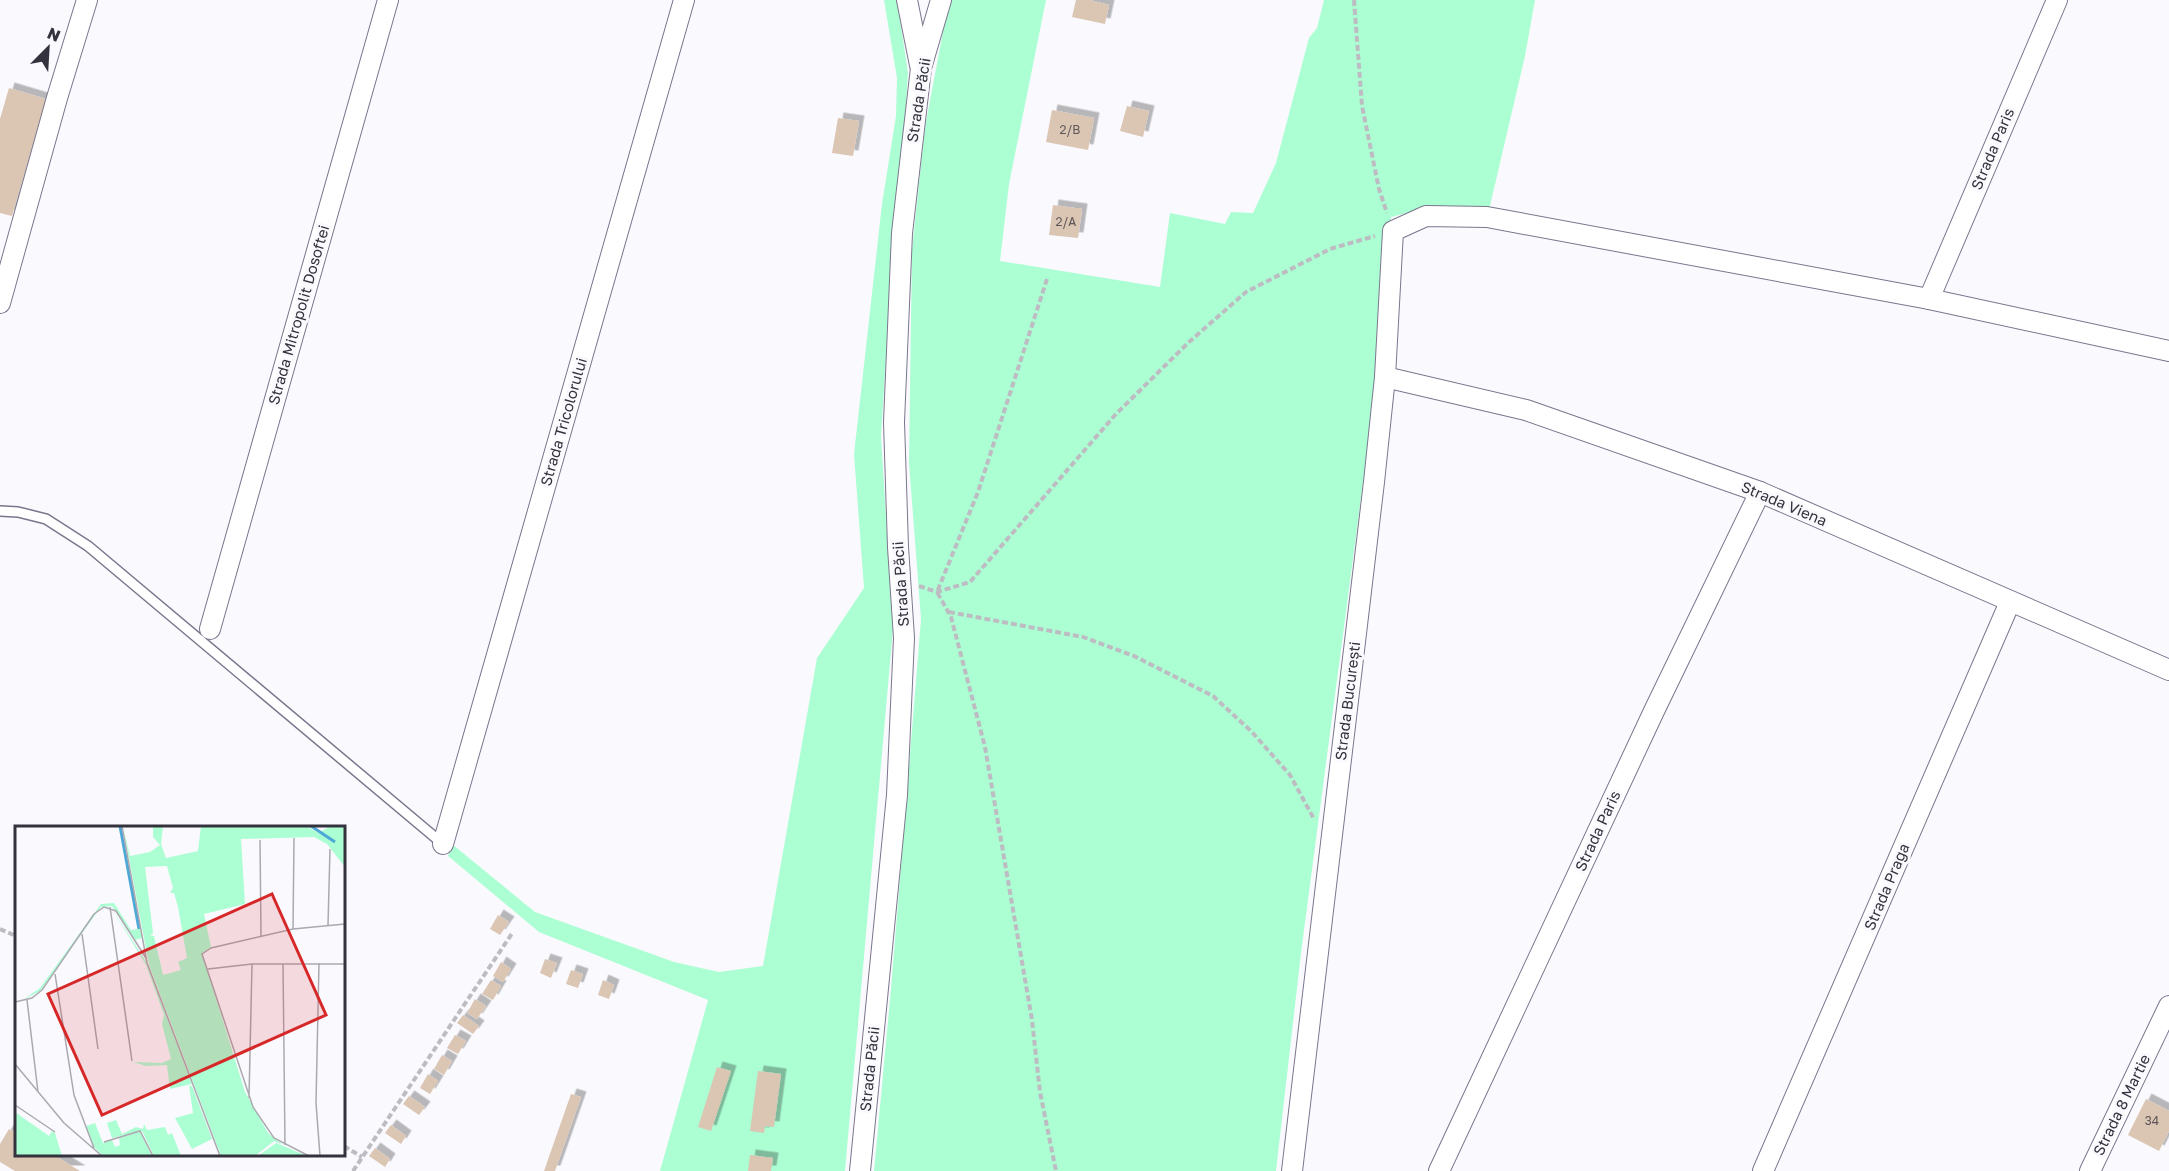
<svg xmlns="http://www.w3.org/2000/svg" width="2169" height="1171" font-family="'Golos Text',sans-serif">
<defs>
<filter id="shadow"><feDropShadow dx="5.5" dy="-5.5" stdDeviation="0" flood-color="#0004"/></filter>
</defs>
<rect width="100%" height="100%" fill="#faf9fe"/>
<!-- green -->
<g fill="#acfed3">
<polygon points="884,0 897,0 908,73 903,156 893,243 881,437 893,629 845,1171 660,1171 708,1000 539,932 448,856 452,844 535,912 674,962 719,972 763,966 817,658 864,588 854,454 882,204 896,116 897,78"/>
<polygon points="949,0 1046,0 1009,184 1000,261 1160,287 1170,213 1225,224 1231,212 1253,213 1276,163 1309,38 1317,28 1324,0 1535,0 1525,56 1489,210 1432,207 1391,217 1371,422 1301,953 1276,1171 874,1171 891,989 921,619 909,463 912,249 925,127"/>
</g>
<!-- building -->
<g fill="#dbc5b3" filter="url(#shadow)">
<polygon points="1076,0 1089,0 1109,5 1105,24 1072,17"/>
<polygon points="9,88 46,99 12,216 0,213 0,119"/>
<polygon points="1127,106 1149,111 1143,137 1120,131"/>
<polygon points="1052,110 1094,118 1088,150 1046,142"/>
<polygon points="838,118 859,121 853,156 832,153"/>
<polygon points="1053,205 1082,209 1078,238 1049,235"/>
<polygon points="498,915 509,922 500,935 490,929"/>
<polygon points="545,959 557,963 551,978 540,973"/>
<polygon points="501,962 511,969 503,982 493,976"/>
<polygon points="571,970 583,974 578,988 566,984"/>
<polygon points="491,980 501,986 493,1000 482,994"/>
<polygon points="603,980 614,985 609,999 598,995"/>
<polygon points="475,999 486,1006 477,1019 467,1013"/>
<polygon points="463,1015 479,1026 473,1034 457,1023"/>
<polygon points="455,1035 466,1041 458,1054 447,1048"/>
<polygon points="442,1055 452,1061 444,1075 434,1069"/>
<polygon points="717,1067 731,1071 711,1131 698,1127"/>
<polygon points="758,1071 781,1074 774,1127 765,1126 764,1133 750,1131"/>
<polygon points="428,1074 438,1081 430,1094 420,1088"/>
<polygon points="571,1094 581,1097 555,1171 544,1171"/>
<polygon points="409,1096 425,1107 419,1115 403,1104"/>
<polygon points="2146,1099 2169,1111 2169,1131 2159,1151 2128,1135"/>
<polygon points="391,1125 406,1136 401,1144 385,1133"/>
<polygon points="9,1129 16,1133 16,1154 52,1154 80,1171 15,1171 0,1162 0,1144"/>
<polygon points="375,1148 390,1159 385,1167 369,1156"/>
<polygon points="750,1155 773,1158 771,1171 748,1171"/>
</g>
<g fill="none" stroke-linecap="round" stroke-linejoin="round">
<defs>
<polyline id="service" points="0,511 18,512 46,519 88,546 443,844"/>
<g id="minor">
<polyline points="907,0 920,65"/>
<polyline points="1929,299 2057,0"/>
<polyline points="0,303 57,98 87,0"/>
<polyline points="1385,377 1526,410 1760,492 2169,670"/>
<polyline points="210,629 388,0"/>
<polyline points="443,844 684,0"/>
<polyline points="860,1171 897,795 904,638 898,547 894,422 902,233 921,68 941,0"/>
<polyline points="1292,1171 1374,482 1385,377 1393,231 1426,216 1487,217 1929,299 2169,351"/>
<polyline points="1439,1171 1654,711 1760,492"/>
<polyline points="1763,1171 2010,602"/>
<polyline points="2090,1171 2169,1006"/>
</g>
</defs>
<!-- service casing -->
<use href="#service" stroke="#7b768d" stroke-width="12"/>
<!-- minor casing -->
<use href="#minor" stroke="#7b768d" stroke-width="22"/>
<!-- path -->
<g stroke="#bdbcc2" stroke-width="4" stroke-dasharray="6 3" stroke-linecap="butt">
<polyline points="1354,0 1362,106 1379,189 1387,213"/>
<polyline points="1047,279 978,492 937,592 951,617 985,747 1032,1020 1040,1092 1056,1171"/>
<polyline points="919,586 937,592 970,582 1116,414 1189,342 1246,292 1330,249 1375,236"/>
<polyline points="949,612 1083,637 1134,656 1213,696 1252,732 1290,775 1314,819"/>
<polyline points="0,929 16,936"/>
<polyline points="344,1146 362,1157"/>
<polyline points="353,1171 513,932"/>
</g>
<!-- service -->
<use href="#service" stroke="#fff" stroke-width="9"/>
<!-- minor -->
<use href="#minor" stroke="#fff" stroke-width="20"/>
</g>
<g text-anchor="middle" stroke-width="6" stroke-linejoin="round" paint-order="stroke">
<!-- number labels -->
<g font-size="12" fill="#5e575a">
<text x="1070" y="134">2/B</text>
<text x="1066" y="226">2/A</text>
<text x="2152" y="1125">34</text>
</g>
<!-- street labels -->
<g font-size="15" fill="#34323c" stroke="#faf9fe">
<text transform="translate(919 100) rotate(-81)" y="5">Strada Păcii</text>
<text transform="translate(1993 149) rotate(-67)" y="5">Strada Paris</text>
<text transform="translate(299 315) rotate(-74)" y="5">Strada Mitropolit Dosoftei</text>
<text transform="translate(564 422) rotate(-74)" y="5">Strada Tricolorului</text>
<text transform="translate(1784 504) rotate(23)" y="5">Strada Viena</text>
<text transform="translate(901 584) rotate(-94)" y="5">Strada Păcii</text>
<text transform="translate(1348 701) rotate(-83)" y="5">Strada București</text>
<text transform="translate(1598 831) rotate(-65)" y="5">Strada Paris</text>
<text transform="translate(1887 887) rotate(-67)" y="5">Strada Praga</text>
<text transform="translate(870 1069) rotate(-84)" y="5">Strada Păcii</text>
<text transform="translate(2122 1105) rotate(-64)" y="5">Strada 8 Martie</text>
</g>
</g>
<!-- overview -->
<g transform="translate(15 826)">
<rect width="330" height="330" fill="#faf9fe"/>
<path d="M106 0 127 112 120 114 97 80 86 81 25 165 8 174 25 162 86 78 99 77 116 104 123 103ZM108 0 115 30 135 26 145 19 138 11V0H148L146 18 151 32 183 25 186 0H291L304 7 315 0H330V41L312 18 299 11 226 13 230 78 189 88 196 121 187 127 230 266 253 307 268 319 259 315 240 330H206L134 139ZM152 40 158 62 155 67H159L163 81 172 132 163 136 166 144 148 149 139 110 135 109 138 107 130 41ZM97 83 130 134 177 258 155 263 152 239 131 240 118 236 147 237 156 233 147 198 149 189 131 139ZM174 260H177L197 313 177 323 160 292 178 287ZM0 286 34 310 37 305 40 307 47 330H0ZM101 294 107 308 121 301 128 303 129 298 132 304 150 301 153 309 157 307 166 330H139L127 305 97 312 92 297ZM80 297 88 317 97 314 100 321 105 319 104 312 125 306 137 330H88L79 321 71 300ZM261 317 271 321 292 330H243Z" fill="#acfed3" fill-rule="evenodd"/>
<path fill="none" stroke="#4da8d8" stroke-width="3" d="M105 0 124 103M296 0 320 16"/>
<path fill="none" stroke="#aba9b0" stroke-width="1.5" d="M107 0 132 137 205 330M245 14 246 110M95 81 117 235M313 99 315 23M278 103 279 12M67 108 83 223M304 137 301 277 305 330M268 138 270 319M193 143 237 138H330M40 148 59 269 79 322M12 174 23 266M0 176 17 172 27 164 79 88 89 81 101 85 131 132M0 238 49 297 87 330M234 272 237 138M0 279 40 306M89 316 125 305 138 330M294 330 259 312 238 281 187 128 196 122 278 103 330 98"/>
<path fill="#d62828" fill-opacity="0.15" stroke="#d62828" stroke-width="3" d="M257 68 311 189 87 289 33 168Z"/>
<rect width="330" height="330" fill="none" stroke="#34323c" stroke-width="3"/>
</g>
<!-- north arrow -->
<g transform="translate(48 48) rotate(24)" stroke="#faf9fe" stroke-width="4.5" paint-order="stroke">
<path d="M0-4.5L10 22L0 15L-10 22Z" fill="#34323c"/>
<text y="-9" font-size="16" font-weight="bold" text-anchor="middle" fill="#34323c">N</text>
</g>
</svg>
